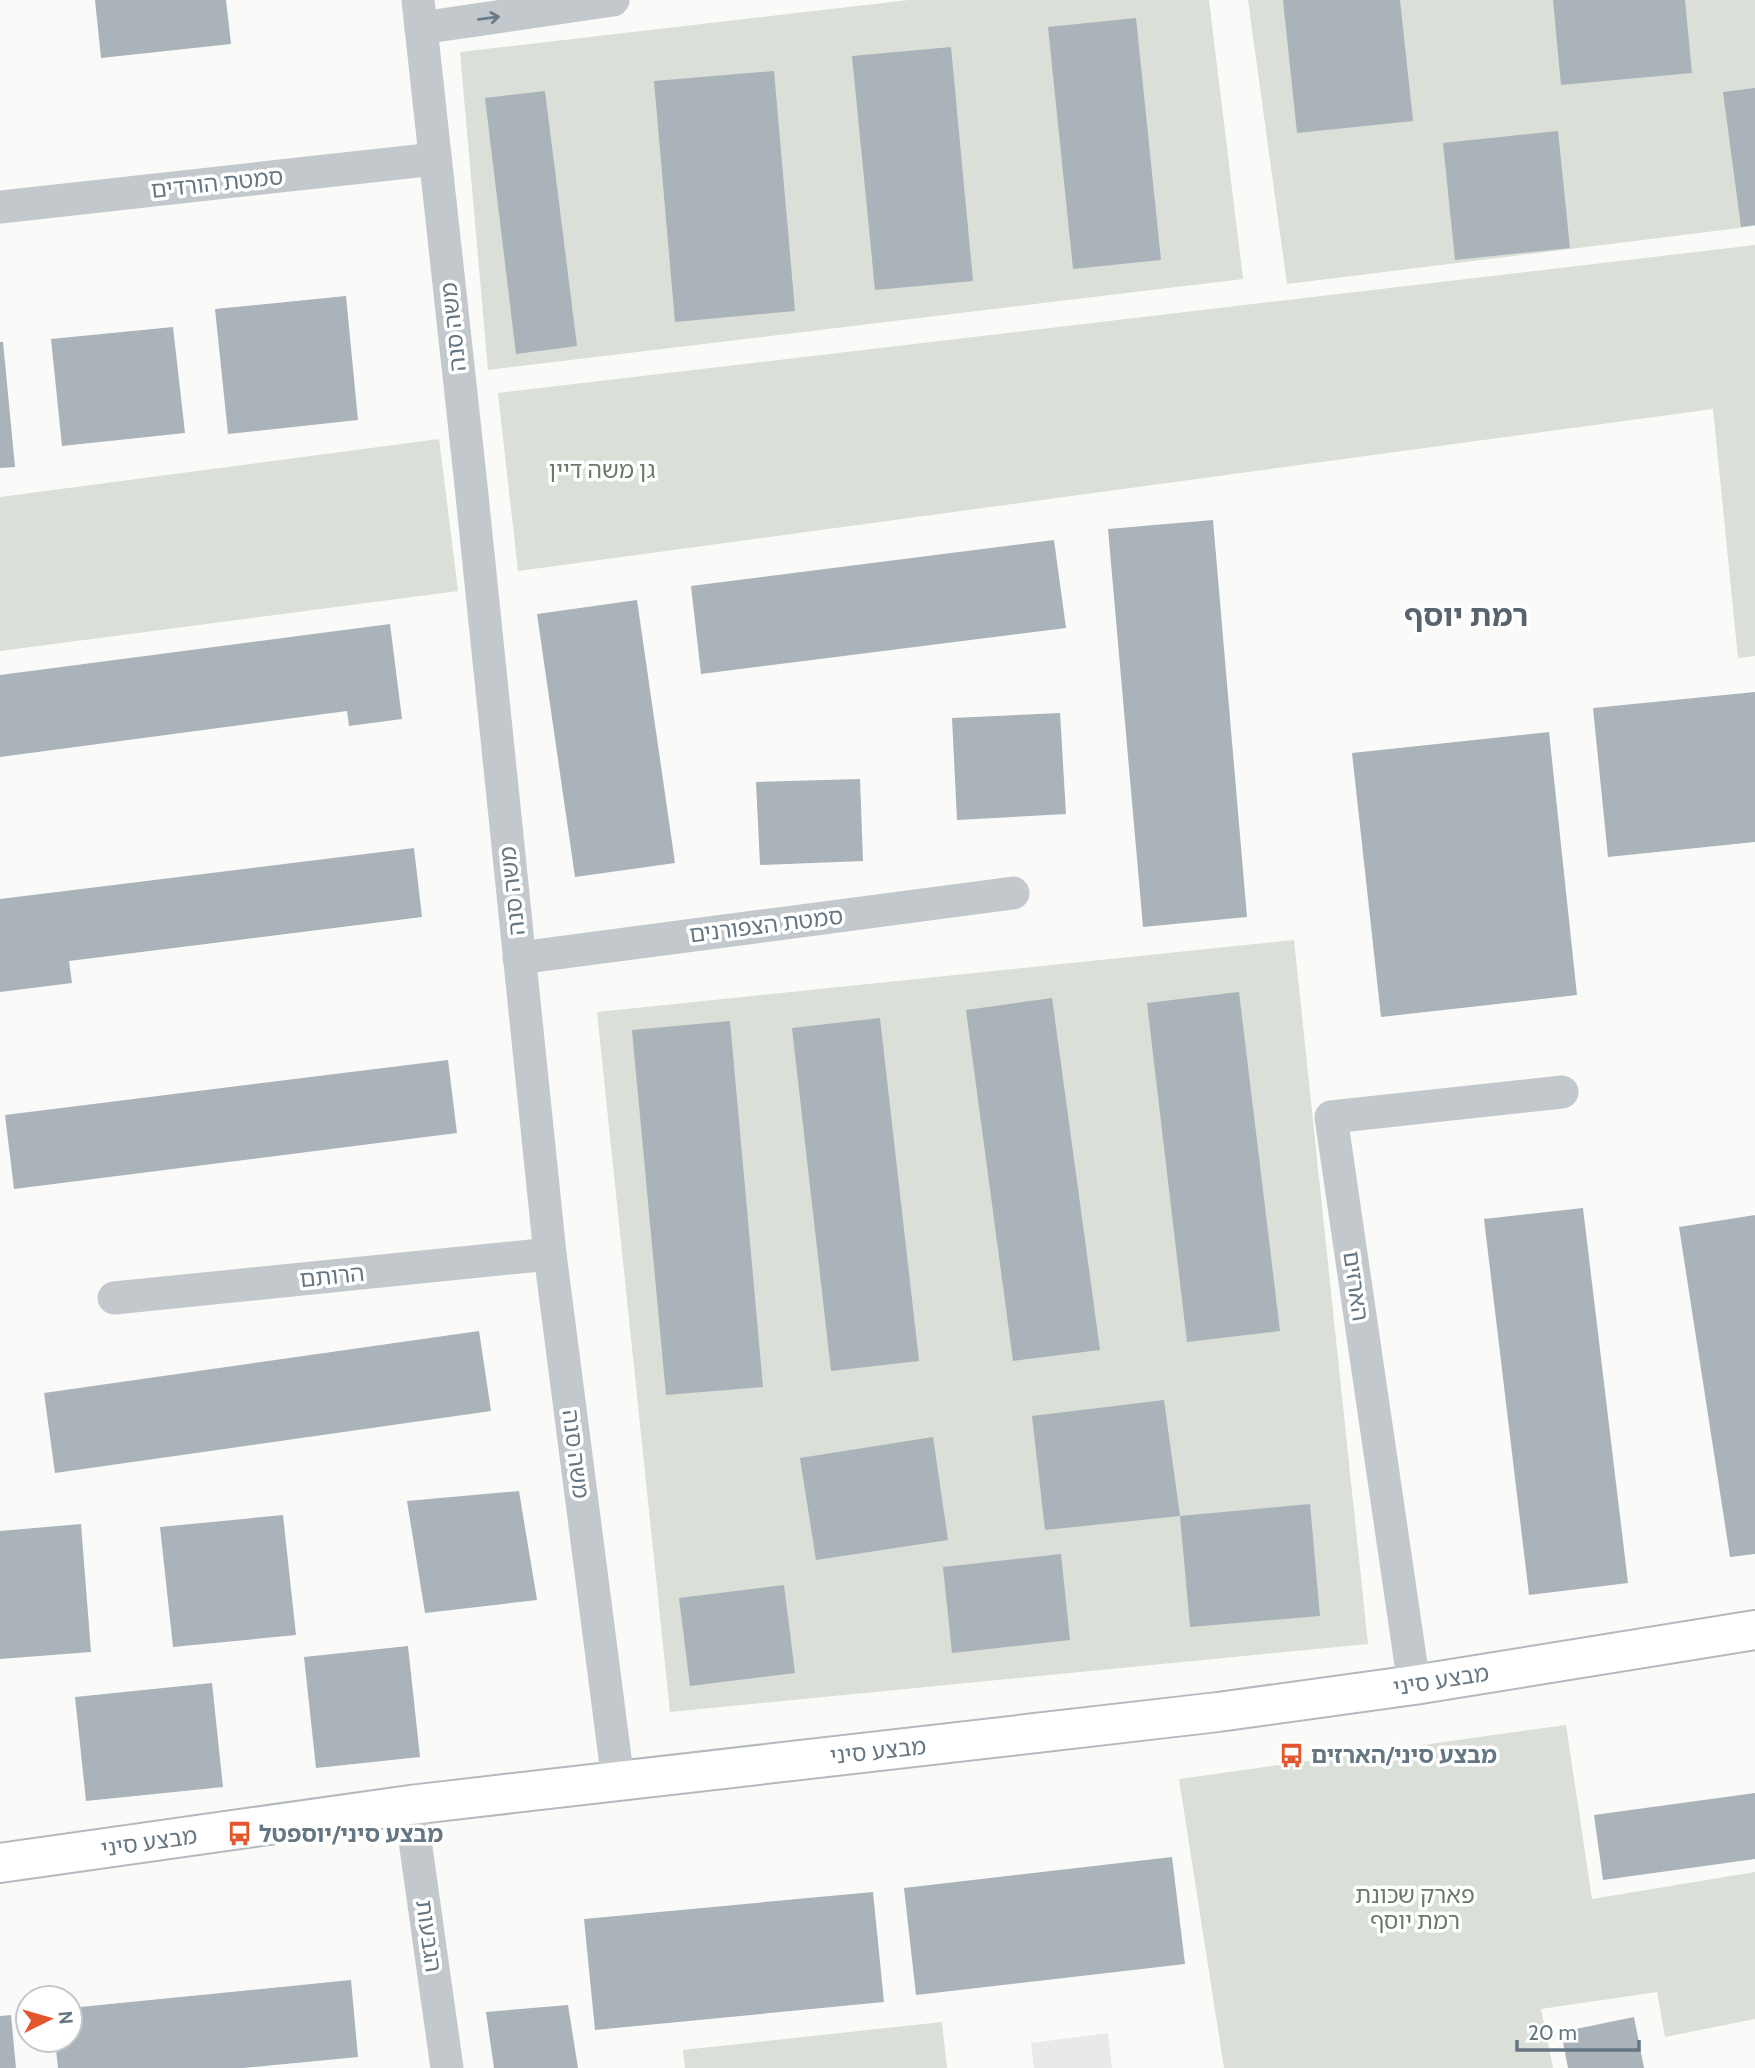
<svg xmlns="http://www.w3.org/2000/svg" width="1755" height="2068" font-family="Cabin,'Noto Sans Hebrew',sans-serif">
<rect width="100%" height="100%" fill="#fafaf8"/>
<!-- built -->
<polygon fill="#e8e9e9" points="1108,2033 1112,2068 1034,2068 1031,2043"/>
<!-- green -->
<g fill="#dadfd7">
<polygon points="909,0 1209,0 1243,279 488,370 460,52"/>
<polygon points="1248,0 1755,0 1755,226 1287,284"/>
<polygon points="1755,245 1755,656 1738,658 1713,409 518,571 498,393"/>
<polygon points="439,439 458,591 0,651 0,497"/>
<polygon points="1294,940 1368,1644 670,1712 597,1012"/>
<polygon points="1566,1725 1592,1899 1755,1872 1755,2019 1665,2037 1657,1992 1541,2009 1553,2068 1224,2068 1179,1779"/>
<polygon points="942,2022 947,2068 685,2068 683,2050"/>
</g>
<!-- building -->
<g fill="#aab3b9">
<polygon points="95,0 226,0 231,44 101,58"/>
<polygon points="1283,0 1400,0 1413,121 1297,133"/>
<polygon points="1553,0 1685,0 1692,73 1561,85"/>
<polygon points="1136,18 1161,260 1073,269 1048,27"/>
<polygon points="951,47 973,281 875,290 852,56"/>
<polygon points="774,71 795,311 675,322 654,81"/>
<polygon points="1755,88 1755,225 1741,227 1723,92"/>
<polygon points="545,91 577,346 516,354 485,98"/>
<polygon points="1558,131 1570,248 1455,260 1443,143"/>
<polygon points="346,296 358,420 228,434 215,309"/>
<polygon points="173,327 185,433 62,446 51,339"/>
<polygon points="0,342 3,342 15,467 0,468"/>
<polygon points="1213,520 1247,917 1143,927 1108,529"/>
<polygon points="1054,540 1066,628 701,674 691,586"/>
<polygon points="637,600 675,863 575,877 537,614"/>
<polygon points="390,624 402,719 349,726 347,711 0,757 0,675"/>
<polygon points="1755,692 1755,842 1608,857 1593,708"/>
<polygon points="1060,713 1066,814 957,820 952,718"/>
<polygon points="1549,732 1577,995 1381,1017 1352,753"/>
<polygon points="860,779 863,861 760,865 756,782"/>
<polygon points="414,848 422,917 69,961 72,983 0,992 0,899"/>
<polygon points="1239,992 1280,1331 1187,1342 1147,1003"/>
<polygon points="1052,998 1100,1350 1013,1361 966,1010"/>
<polygon points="880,1018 919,1361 831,1371 792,1028"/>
<polygon points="730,1021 763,1387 666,1395 632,1030"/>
<polygon points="448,1060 457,1133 14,1189 5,1115"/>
<polygon points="1583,1208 1628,1583 1529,1595 1484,1219"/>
<polygon points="1755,1215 1755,1554 1730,1557 1679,1227"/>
<polygon points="479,1331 491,1411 55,1473 44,1393"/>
<polygon points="1164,1400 1180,1516 1045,1530 1032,1416"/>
<polygon points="933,1437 948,1540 816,1560 800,1458"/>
<polygon points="519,1491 537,1600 425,1613 407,1501"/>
<polygon points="1310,1504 1320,1616 1190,1627 1180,1516"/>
<polygon points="283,1515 296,1635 173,1647 160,1527"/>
<polygon points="81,1524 91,1652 0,1659 0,1531"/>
<polygon points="1061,1554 1070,1640 952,1653 943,1567"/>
<polygon points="784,1585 795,1673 690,1686 679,1598"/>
<polygon points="408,1646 420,1757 316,1768 304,1657"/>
<polygon points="212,1683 223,1787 86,1801 75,1697"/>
<polygon points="1755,1793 1755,1859 1603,1880 1594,1815"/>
<polygon points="1172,1857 1185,1964 916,1995 904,1888"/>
<polygon points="873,1892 884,2002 595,2030 584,1919"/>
<polygon points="351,1980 358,2057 243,2068 58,2068 55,2040 70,2040 70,2008"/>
<polygon points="568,2005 578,2068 494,2068 486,2012"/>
<polygon points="11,2015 16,2068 0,2068 0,2016"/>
<polygon points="1634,2017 1644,2068 1568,2068 1561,2032"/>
</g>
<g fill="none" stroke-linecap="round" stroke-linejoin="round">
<defs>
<polyline id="secondary" points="0,1863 410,1805 1218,1712 1414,1685 1755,1630"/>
</defs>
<!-- secondary casing -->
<use href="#secondary" stroke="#b3babf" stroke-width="42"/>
<!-- street -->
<g stroke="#c3c8cc" stroke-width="33">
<polyline points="418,0 470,476 550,1254 618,1781"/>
<polyline points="421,28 613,0"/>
<polyline points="0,207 435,159"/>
<polyline points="519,958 1013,893"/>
<polyline points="114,1298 550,1254"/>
<polyline points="1414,1685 1331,1117 1562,1092"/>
<polyline points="410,1805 447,2068"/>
</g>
<!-- secondary -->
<use href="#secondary" stroke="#fff" stroke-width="38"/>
</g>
<!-- one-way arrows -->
<defs><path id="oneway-shaft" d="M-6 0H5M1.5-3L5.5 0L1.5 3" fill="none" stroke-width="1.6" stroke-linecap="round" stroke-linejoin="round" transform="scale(1.75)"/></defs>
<use stroke="#6a7a87" href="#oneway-shaft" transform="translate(489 18) rotate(-8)"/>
<!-- icons -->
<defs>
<symbol id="bus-bare" viewBox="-9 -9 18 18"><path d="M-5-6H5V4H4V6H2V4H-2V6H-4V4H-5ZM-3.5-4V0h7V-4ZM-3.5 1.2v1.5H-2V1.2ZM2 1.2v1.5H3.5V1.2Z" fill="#e4572e" stroke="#fff" stroke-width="2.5" paint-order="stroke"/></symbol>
</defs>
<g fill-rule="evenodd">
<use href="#bus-bare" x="1274" y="1738" width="35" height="35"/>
<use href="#bus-bare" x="222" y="1816" width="35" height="35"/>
</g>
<g text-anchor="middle" stroke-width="7" stroke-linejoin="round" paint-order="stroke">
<!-- street labels -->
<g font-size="23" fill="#657683" stroke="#fff">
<text transform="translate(217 183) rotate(-6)" y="8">סמטת הורדים</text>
<text transform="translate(453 327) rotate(-96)" y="8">משה סנה</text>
<text transform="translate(512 891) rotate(-96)" y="8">משה סנה</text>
<text transform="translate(766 925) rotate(-7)" y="8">סמטת הצפורנים</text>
<text transform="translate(332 1276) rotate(-6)" y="8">הרותם</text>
<text transform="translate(1356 1286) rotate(82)" y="8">הארזים</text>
<text transform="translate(576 1454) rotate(83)" y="8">משה סנה</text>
<text transform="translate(1441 1680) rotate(-9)" y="8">מבצע סיני</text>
<text transform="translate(878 1751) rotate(-6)" y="8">מבצע סיני</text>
<text transform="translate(149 1842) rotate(-8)" y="8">מבצע סיני</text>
<text transform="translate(429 1936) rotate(82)" y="8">הגבעות</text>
</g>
<!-- park labels -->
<g font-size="23" fill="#687a64" stroke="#fff">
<text x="602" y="478">גן משה דיין</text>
<text x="1415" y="1903">פארק שכונת<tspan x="1415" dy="26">רמת יוסף</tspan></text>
</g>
<!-- poi labels -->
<g font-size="23" font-weight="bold" fill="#657683" stroke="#fff" text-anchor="start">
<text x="1311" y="1763">מבצע סיני/הארזים</text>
<text x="259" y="1842">מבצע סיני/יוספטל</text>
</g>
<!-- district labels -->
<g font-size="30" font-weight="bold" fill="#57646e" stroke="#fff">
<text x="1466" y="626">רמת יוסף</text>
</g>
</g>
<!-- north arrow -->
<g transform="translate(49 2019) rotate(85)"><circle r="33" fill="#ffffff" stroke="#c1c8cd" stroke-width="2"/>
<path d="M0-5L12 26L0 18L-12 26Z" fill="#e4572e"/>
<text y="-10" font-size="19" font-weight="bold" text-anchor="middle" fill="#657683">N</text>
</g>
<!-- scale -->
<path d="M1517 2040v10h122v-10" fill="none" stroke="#657683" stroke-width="3.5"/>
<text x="1528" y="2040" font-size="21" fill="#657683" stroke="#ffffff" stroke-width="5" paint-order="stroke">20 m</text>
</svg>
